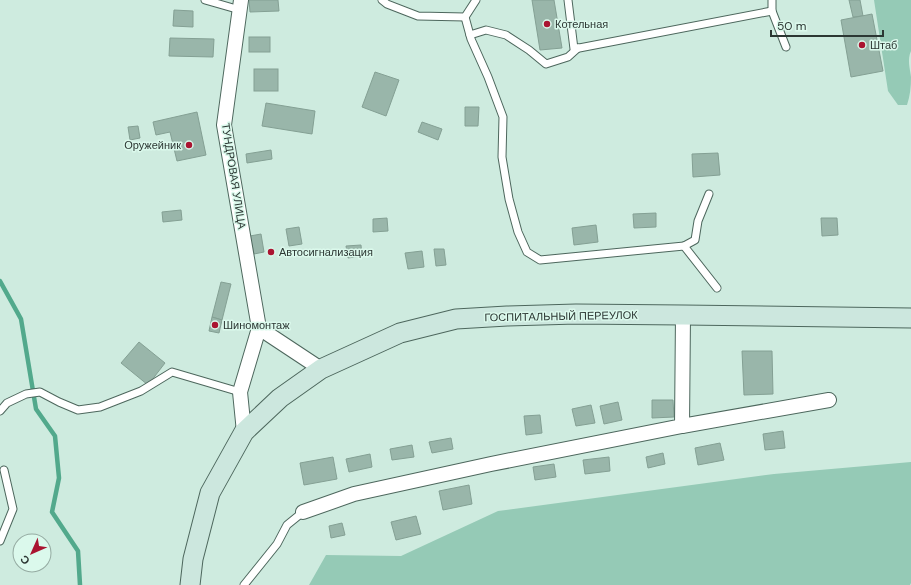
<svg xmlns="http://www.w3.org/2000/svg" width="911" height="585" font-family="'DM Sans',sans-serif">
<rect width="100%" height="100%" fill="#ceebdf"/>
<!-- green -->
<g fill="#95cab6">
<path d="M874 0H911V51C907 60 910 68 911 77 911 87 910 96 907 105H898L888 91Z"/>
<polygon points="911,462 911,583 910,585 309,585 326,555 401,556 498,511 774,474"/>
</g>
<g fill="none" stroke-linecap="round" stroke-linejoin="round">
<!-- stream -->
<polyline stroke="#52a98c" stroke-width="4.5" points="0,281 21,319 36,409 55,436 59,478 52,512 78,551 80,585"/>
</g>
<!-- building -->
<g fill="#99b6aa" stroke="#84a094">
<polygon points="249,0 278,0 279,11 250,12"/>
<polygon points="532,0 554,0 562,48 540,50"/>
<polygon points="849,0 860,0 863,16 853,17"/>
<polygon points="174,10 193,11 193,27 173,26"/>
<polygon points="872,14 883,71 851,77 841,20"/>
<rect x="249" y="37" width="21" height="15"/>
<polygon points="170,38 214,39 213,57 169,56"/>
<rect x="254" y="69" width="24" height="22"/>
<polygon points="375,72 399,80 386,116 362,107"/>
<polygon points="266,103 315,111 312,134 262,126"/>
<polygon points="465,107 479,107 478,126 465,126"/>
<polygon points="197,112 206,155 177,161 170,132 156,135 153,122"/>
<polygon points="422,122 442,129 438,140 418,132"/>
<polygon points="138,126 140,138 130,140 128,127"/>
<polygon points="271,150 272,159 247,163 246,154"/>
<polygon points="718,153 720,175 693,177 692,154"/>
<polygon points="181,210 182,220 163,222 162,212"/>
<polygon points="656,213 656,227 634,228 633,214"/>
<polygon points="387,218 388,231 373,232 373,219"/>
<polygon points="821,218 837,218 838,235 822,236"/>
<polygon points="596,225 598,242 574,245 572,228"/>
<polygon points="299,227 302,244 289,246 286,229"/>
<polygon points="261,234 264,252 254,254 250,236"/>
<polygon points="361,245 362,256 348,258 346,246"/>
<polygon points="434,249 444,249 446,265 436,266"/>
<polygon points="422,251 424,267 408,269 405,253"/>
<polygon points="221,282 231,284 222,320 212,317"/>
<polygon points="212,317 222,320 219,333 209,331"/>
<polygon points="139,342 165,363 148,385 121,363"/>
<polygon points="742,351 772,351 773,394 744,395"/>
<polygon points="652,400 673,400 674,417 652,418"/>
<polygon points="618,402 622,420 604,424 600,406"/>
<polygon points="591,405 595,423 576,426 572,409"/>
<polygon points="540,415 542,433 526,435 524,416"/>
<polygon points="783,431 785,448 765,450 763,434"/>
<polygon points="451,438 453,449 432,453 429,442"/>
<polygon points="720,443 724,460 698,465 695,448"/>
<polygon points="412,445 414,457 392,460 390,449"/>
<polygon points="663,453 665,464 648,468 646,457"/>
<polygon points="370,454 372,467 349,472 346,459"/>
<polygon points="333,457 337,479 304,485 300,463"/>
<polygon points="609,457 610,471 585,474 583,460"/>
<polygon points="554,464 556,477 535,480 533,467"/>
<polygon points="469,485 472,504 443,510 439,491"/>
<polygon points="416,516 421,534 396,540 391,522"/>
<polygon points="342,523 345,535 331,538 329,526"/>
</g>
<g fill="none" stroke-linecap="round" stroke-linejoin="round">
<defs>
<g id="service">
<polyline points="205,0 240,10"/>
<polyline points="382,0 387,4 418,16 465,17 476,0"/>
<polyline points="568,0 574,49 772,11"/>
<polyline points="772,0 772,11 786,47"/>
<polyline points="465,17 471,39 488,77 503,117 502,157 509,199 518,232 527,252 540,260 684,246 717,288"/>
<polyline points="470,35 486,30 506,35 529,50 546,64 568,57 578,48"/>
<polyline points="684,246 695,240 698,221 709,194"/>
<polyline points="0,411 7,403 26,394 40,392 59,402 78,410 100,407 141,391 172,372 240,392"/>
<polyline points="0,541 13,509 4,470"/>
<polyline points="244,585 277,544 287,525 303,512"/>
</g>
<g id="minor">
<polyline points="241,0 224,125 259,328 240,392 244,432"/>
<polyline points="259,328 321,369"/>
<polyline points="682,426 829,400"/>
<polyline points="303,512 354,494 491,464 682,426 683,315"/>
</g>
<polyline id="secondary" points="190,585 193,559 210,493 244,432 280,398 321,369 400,333 456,319 507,316 576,314 683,315 911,318"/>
</defs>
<!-- service casing -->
<use href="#service" stroke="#4d675d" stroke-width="9"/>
<!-- minor casing -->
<use href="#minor" stroke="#4d675d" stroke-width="16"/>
<!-- secondary casing -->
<use href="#secondary" stroke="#4d675d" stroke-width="21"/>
<!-- service -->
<use href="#service" stroke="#fff" stroke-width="7"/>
<!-- minor -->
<use href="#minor" stroke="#fff" stroke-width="14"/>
<!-- secondary -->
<use href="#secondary" stroke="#cce7de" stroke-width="19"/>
</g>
<!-- markers -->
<g fill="#aa1431" stroke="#dbf9ec" stroke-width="1.5">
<circle cx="547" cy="24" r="4"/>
<circle cx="862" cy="45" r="4"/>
<circle cx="189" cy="145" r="4"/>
<circle cx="271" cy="252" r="4"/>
<circle cx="215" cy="325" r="4"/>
</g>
<g text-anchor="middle" stroke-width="3" stroke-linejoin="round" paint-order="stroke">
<!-- poi labels -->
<g font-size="11" fill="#2c3733" stroke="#dbf9ec" text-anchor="start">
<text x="555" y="28">Котельная</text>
<text x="870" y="49">Штаб</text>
<text x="181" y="149" text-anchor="end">Оружейник</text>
<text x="279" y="256">Автосигнализация</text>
<text x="223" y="329">Шиномонтаж</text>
</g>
<!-- street labels -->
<g font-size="11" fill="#2c3733" stroke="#dbf9ec">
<text transform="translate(234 176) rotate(81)" y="4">ТУНДРОВАЯ УЛИЦА</text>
<text transform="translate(561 316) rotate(-1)" y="4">ГОСПИТАЛЬНЫЙ ПЕРЕУЛОК</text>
</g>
</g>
<!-- north arrow -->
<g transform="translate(32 553) rotate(225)"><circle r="19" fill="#dbf9ec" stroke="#95aba2"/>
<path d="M0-3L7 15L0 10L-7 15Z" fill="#aa1431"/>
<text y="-6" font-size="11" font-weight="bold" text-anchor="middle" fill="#2c3733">С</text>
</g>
<!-- scale -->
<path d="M771 30v6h112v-6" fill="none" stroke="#2c3733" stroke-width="2"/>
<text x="777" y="30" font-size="12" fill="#2c3733" stroke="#dbf9ec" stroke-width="3" paint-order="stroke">50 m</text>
</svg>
